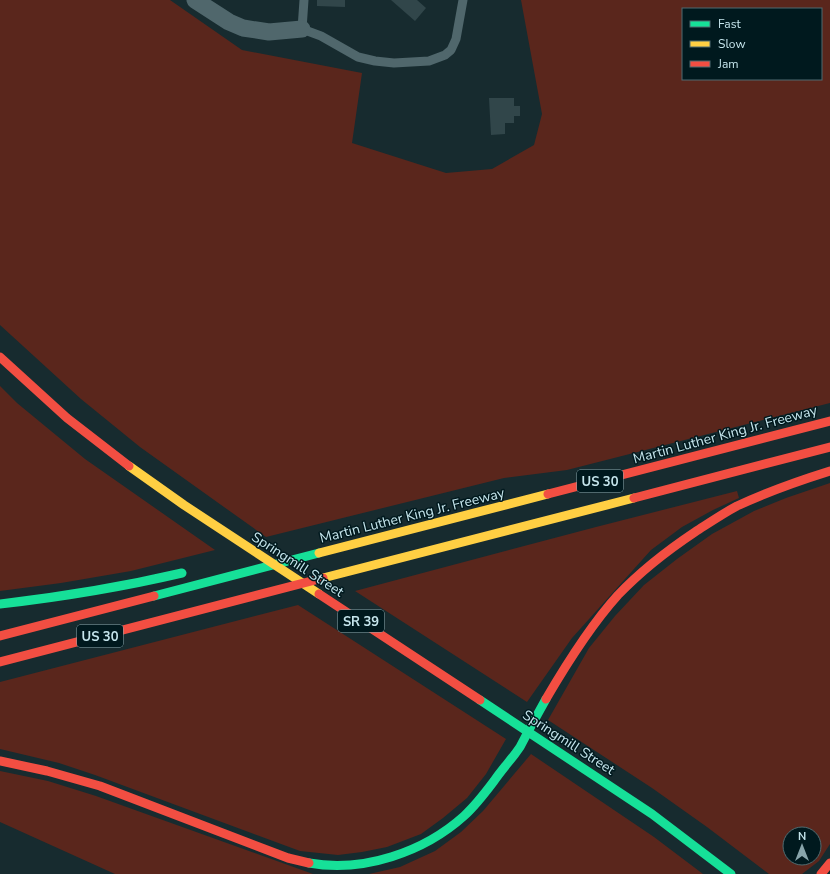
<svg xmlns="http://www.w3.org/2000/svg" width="830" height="874" font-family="'Nunito Sans',sans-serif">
<rect width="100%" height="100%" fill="#172b2f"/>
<!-- green -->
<g fill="#5a261c" fill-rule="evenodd">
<path d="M0 0H170L242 50 362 73 352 143 446 173 492 169 534 145 542 114 521 0H830V403L567 470 504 478 266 537 140 447 81 399 0 325ZM683 9H821V79H683Z"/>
<polygon points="0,386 17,403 85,459 215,550 131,571 61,583 0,591"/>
<path d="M830 483V844L819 861 802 874H769L707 827 652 788 548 720 589 648 615 616 644 585 677 559 712 534 754 511 786 498ZM790 834H814V858H790Z"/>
<polygon points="737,491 739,498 713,510 682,527 651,550 572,638 527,702 355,591 596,527"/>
<polygon points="298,605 506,739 486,774 467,798 443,818 421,834 387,847 362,852 338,855 300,851 95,775 59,763 0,749 0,682"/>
<polygon points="531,754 654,837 703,874 369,874 400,867 435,851 461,832 483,811"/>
<polygon points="0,771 48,781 96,796 313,874 115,874 0,822"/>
</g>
<!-- building -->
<g fill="#31464a">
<polygon points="317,0 345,0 345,7 317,6"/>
<polygon points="391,0 417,0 426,8 415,21"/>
<polygon points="489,98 514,98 514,106 520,106 520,116 514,116 514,123 505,123 505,134 491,135"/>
</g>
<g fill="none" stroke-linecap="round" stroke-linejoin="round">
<!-- lane -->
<polyline stroke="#50676c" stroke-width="9" points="304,0 302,29 321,36 358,57 375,61 394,63 429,61 445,55 451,50 456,39 463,0"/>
<!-- street -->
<polyline stroke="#50676c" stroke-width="17" points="195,0 229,22 243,28 269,32 302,29"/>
<!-- fast -->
<g stroke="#16e098" stroke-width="9">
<polyline points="154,596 319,553"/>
<path d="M0 604C61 597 122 587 182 573"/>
<polyline points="480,700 652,814 731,874"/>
<path d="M309 863C363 873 424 852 464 816 476 805 485 793 494 781 500 772 508 763 515 754L520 747 530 728 546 699"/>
</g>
<!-- slow -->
<g stroke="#ffcf43" stroke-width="9">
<polyline points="129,466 184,505 319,594"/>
<polyline points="319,553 548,494"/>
<polyline points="323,578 634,498"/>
</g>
<!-- jam -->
<g stroke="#f24e42" stroke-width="9">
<polyline points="0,357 67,418 129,466"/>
<polyline points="548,494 830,421"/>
<polyline points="634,498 830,447"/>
<polyline points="319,594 480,700"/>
<polyline points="0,636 154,596"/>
<polyline points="0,662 323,578"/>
<path d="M546 699C567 663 590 626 618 595 641 571 668 550 695 532 709 523 722 514 737 506 767 492 798 481 830 471"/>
<polyline points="0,761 47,771 100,786 288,858 309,863"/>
<polyline points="821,874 830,863"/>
</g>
</g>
<g text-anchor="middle" stroke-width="3" stroke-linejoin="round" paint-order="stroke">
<!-- shield labels -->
<g fill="#00191e" stroke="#8aa8ae" stroke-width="1">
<rect x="577" y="470" width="46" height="22" rx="3"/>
<rect x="338" y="610" width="46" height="22" rx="3"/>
<rect x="77" y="625" width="46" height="22" rx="3"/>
</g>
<g font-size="13" font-weight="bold" fill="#c5e5ec">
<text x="600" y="486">US 30</text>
<text x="361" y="626">SR 39</text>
<text x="100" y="641">US 30</text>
</g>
<!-- street labels -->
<g font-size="14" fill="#c5e5ec" stroke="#00191e">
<text transform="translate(725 434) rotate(-15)" y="5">Martin Luther King Jr. Freeway</text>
<text transform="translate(412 515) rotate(-14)" y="5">Martin Luther King Jr. Freeway</text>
<text transform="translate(298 564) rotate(33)" y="5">Springmill Street</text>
<text transform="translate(569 742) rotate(33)" y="5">Springmill Street</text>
</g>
</g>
<!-- legend -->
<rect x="682" y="8" width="140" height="72" fill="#00191e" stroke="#4f6b70"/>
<rect x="690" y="21" width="20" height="6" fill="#16e098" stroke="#4f6b70"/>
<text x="718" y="28" font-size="12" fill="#c5e5ec">Fast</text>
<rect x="690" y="41" width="20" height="6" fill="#ffcf43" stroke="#4f6b70"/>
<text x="718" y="48" font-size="12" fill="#c5e5ec">Slow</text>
<rect x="690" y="61" width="20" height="6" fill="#f24e42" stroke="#4f6b70"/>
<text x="718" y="68" font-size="12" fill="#c5e5ec">Jam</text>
<!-- north arrow -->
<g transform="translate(802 846)"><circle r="19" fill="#00191e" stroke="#4f6b70"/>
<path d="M0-3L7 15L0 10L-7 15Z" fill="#88a4aa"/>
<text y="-6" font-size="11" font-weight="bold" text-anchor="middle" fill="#c5e5ec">N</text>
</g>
</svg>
